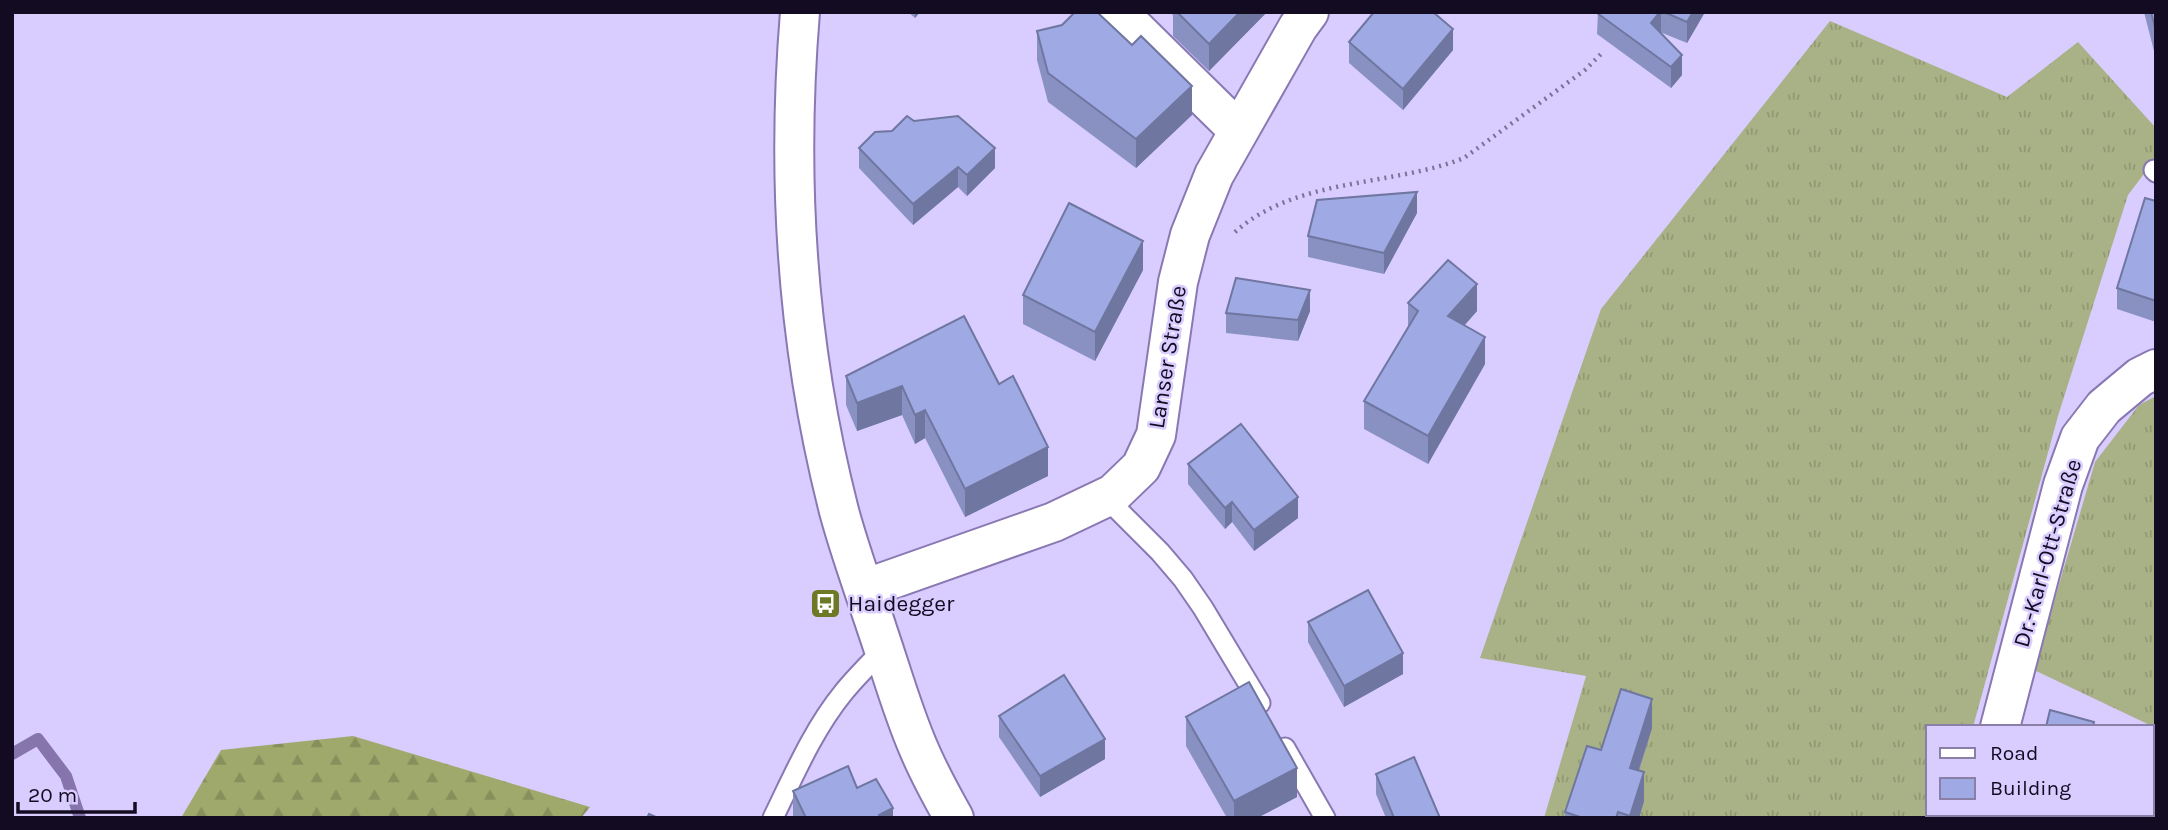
<svg xmlns="http://www.w3.org/2000/svg" width="2168" height="830" font-family="Karla,sans-serif">
<defs>
<pattern id="grass-tufts" width="24" height="20" patternUnits="userSpaceOnUse" patternTransform="scale(1.75)"><rect width="24" height="20" fill="#a9b286"/><path d="M3 7l-1-3M5 7V3M7 7l1-3M15 17l-1-3M17 17v-4M19 17l1-3" fill="none" stroke="#919873"/></pattern>
<pattern id="forest-firs" width="22" height="20" patternUnits="userSpaceOnUse" patternTransform="scale(1.75)"><rect width="22" height="20" fill="#9ea96b"/><path d="M5 1l3.5 6h-7zM16 11l3.5 6h-7z" fill="#87905c"/></pattern>
</defs>
<rect width="100%" height="100%" fill="#d9ccff"/>
<!-- grass -->
<g fill="url(#grass-tufts)">
<polygon points="1830,21 2007,97 2078,42 2156,128 2156,158 2128,195 2058,416 1973,727 1928,727 1928,814 1950,814 1949,818 1544,818 1586,676 1480,658 1601,309"/>
<polygon points="2156,396 2156,728 2034,670 2095,462 2139,405"/>
</g>
<!-- forest -->
<polygon fill="url(#forest-firs)" points="353,736 590,807 581,818 181,818 221,750"/>
<g fill="none" stroke-linecap="round" stroke-linejoin="round">
<!-- stream -->
<polyline stroke="#8575ac" stroke-width="12" points="12,754 38,739 66,776 80,818"/>
<defs>
<g id="service">
<polyline points="2154,170 2156,172"/>
<polyline points="1106,498 1160,552 1183,579 1203,608 1260,703"/>
<polyline points="1285,748 1325,818"/>
<path d="M773 818C794 775 813 730 843 693 855 678 870 663 884 649"/>
</g>
<g id="minor">
<polyline points="1118,12 1238,130"/>
<polyline points="864,589 1054,522 1113,494 1141,467 1156,435 1178,282 1190,235 1214,175 1298,27 1309,12"/>
<polyline points="2000,727 2063,485 2080,438 2104,407 2140,377 2156,369"/>
<polyline points="1976,818 1977,814"/>
</g>
<path id="secondary" d="M800 12C786 180 797 347 839 511 850 552 865 592 878 632 891 670 902 710 918 747 928 771 941 795 954 818"/>
</defs>
<!-- service casing -->
<use href="#service" stroke="#8978b2" stroke-width="23"/>
<!-- minor casing -->
<use href="#minor" stroke="#8978b2" stroke-width="42"/>
<!-- secondary casing -->
<use href="#secondary" stroke="#8978b2" stroke-width="42"/>
<!-- path -->
<path stroke="#7c7297" stroke-width="4.5" stroke-dasharray="2 5" stroke-linecap="butt" d="M1235 232C1297 177 1390 187 1464 158L1585 70 1603 52"/>
<!-- service -->
<use href="#service" stroke="#fff" stroke-width="19"/>
<!-- minor -->
<use href="#minor" stroke="#fff" stroke-width="38"/>
<!-- secondary -->
<use href="#secondary" stroke="#fff" stroke-width="38"/>
</g>
<!-- wall -->
<g fill="#8991c3">
<polygon points="908,12 920,12 915,18"/>
<polygon points="1170,12 1267,12 1209,71 1173,36 1173,15"/>
<polygon points="1598,12 1705,12 1687,43 1660,32 1682,75 1671,88 1597,34"/>
<polygon points="2144,12 2156,12 2156,59"/>
<polygon points="1037,31 1192,115 1136,168 1048,102 1037,60"/>
<polygon points="1349,42 1453,50 1403,110 1349,63"/>
<polygon points="892,131 995,168 967,196 958,187 913,225 859,168 859,148"/>
<polygon points="2156,201 2156,322 2117,309 2117,288"/>
<polygon points="1417,213 1384,274 1308,257 1308,236"/>
<polygon points="1143,270 1095,361 1023,324 1023,295"/>
<polygon points="1408,303 1477,311 1465,325 1485,364 1428,464 1364,429 1364,401 1408,327"/>
<polygon points="1310,311 1298,341 1226,333 1226,313"/>
<polygon points="964,316 1048,476 965,517 925,438 915,444 902,415 857,431 846,405 846,376"/>
<polygon points="1188,464 1298,518 1254,551 1232,522 1225,529 1188,484"/>
<polygon points="1308,622 1403,674 1344,707 1308,642"/>
<polygon points="999,716 1105,759 1040,797 999,737"/>
<polygon points="1186,717 1297,797 1257,818 1227,818 1186,746"/>
<polygon points="1652,728 1639,771 1644,801 1639,818 1565,818 1565,812 1601,750"/>
<polygon points="1376,774 1440,818 1386,818 1376,794"/>
<polygon points="857,788 893,818 793,818 793,791"/>
<polygon points="2023,814 2074,814 2073,818 2023,818"/>
</g>
<!-- shaded-wall -->
<g fill="#6f769f">
<polygon points="915,12 920,12 915,18"/>
<polygon points="1240,12 1267,12 1209,71 1209,44"/>
<polygon points="1660,12 1661,12 1661,32 1651,44 1651,23"/>
<polygon points="1693,12 1705,12 1687,43 1687,22"/>
<polygon points="1453,29 1453,50 1403,110 1403,89"/>
<polygon points="1682,55 1682,75 1671,88 1671,67"/>
<polygon points="1192,86 1192,115 1136,168 1136,139"/>
<polygon points="995,148 995,168 967,196 967,175"/>
<polygon points="958,167 958,187 913,225 913,204"/>
<polygon points="1417,192 1417,213 1384,274 1384,253"/>
<polygon points="1143,241 1143,270 1095,361 1095,332"/>
<polygon points="1477,284 1477,311 1448,343 1448,316"/>
<polygon points="1310,290 1310,311 1298,341 1298,320"/>
<polygon points="1485,337 1485,364 1428,464 1428,436"/>
<polygon points="902,386 902,415 857,431 857,403"/>
<polygon points="925,410 925,438 915,444 915,415"/>
<polygon points="1048,447 1048,476 965,517 965,489"/>
<polygon points="1298,497 1298,518 1254,551 1254,530"/>
<polygon points="1232,502 1232,522 1225,529 1225,508"/>
<polygon points="1403,653 1403,674 1344,707 1344,686"/>
<polygon points="1652,699 1652,728 1630,797 1630,768"/>
<polygon points="1105,739 1105,759 1040,797 1040,776"/>
<polygon points="1297,768 1297,797 1257,818 1234,818 1234,801"/>
<polygon points="1644,772 1644,801 1639,818 1630,818"/>
<polygon points="893,808 893,818 879,818 879,815"/>
<polygon points="2068,814 2074,814 2073,818 2067,818"/>
</g>
<!-- building -->
<g fill="#9fa9e3" stroke="#6f769f" stroke-width="2">
<polygon points="1075,12 1097,12 1132,45 1141,36 1192,86 1136,139 1048,73 1037,31 1062,25"/>
<polygon points="1177,12 1240,12 1209,44"/>
<polygon points="1374,12 1433,12 1453,29 1403,89 1349,42"/>
<polygon points="1598,12 1660,12 1651,23 1682,55 1671,67 1597,13"/>
<polygon points="1664,12 1693,12 1687,22"/>
<polygon points="2151,12 2156,12 2156,31"/>
<polygon points="907,116 914,121 958,116 995,148 967,175 958,167 913,204 859,148 875,132 892,131"/>
<polygon points="1417,192 1384,253 1308,236 1317,200"/>
<polygon points="2145,198 2156,201 2156,301 2117,288"/>
<polygon points="1069,203 1143,241 1095,332 1023,295"/>
<polygon points="1448,260 1477,284 1448,316 1485,337 1428,436 1364,401 1418,311 1408,303"/>
<polygon points="1236,278 1310,290 1298,320 1226,313"/>
<polygon points="964,316 999,384 1013,376 1048,447 965,489 925,410 915,415 902,386 857,403 846,376"/>
<polygon points="1241,424 1298,497 1254,530 1232,502 1225,508 1188,464"/>
<polygon points="1368,590 1403,653 1344,686 1308,622"/>
<polygon points="1064,675 1105,739 1040,776 999,716"/>
<polygon points="1249,682 1297,768 1234,801 1186,717"/>
<polygon points="1621,689 1652,699 1630,768 1644,772 1630,816 1618,812 1616,818 1583,818 1565,812 1587,746 1601,750"/>
<polygon points="2050,710 2094,722 2093,727 2046,727"/>
<polygon points="2155,745 2156,746 2156,818 2122,818 2119,814 2152,814 2152,749"/>
<polygon points="1414,757 1440,818 1394,818 1376,774"/>
<polygon points="848,766 857,788 876,779 893,808 879,815 880,818 806,818 793,791"/>
<polygon points="649,814 658,818 647,818"/>
<polygon points="2050,814 2068,814 2067,818 2062,818"/>
</g>
<!-- icons -->
<defs>
<symbol id="bus-square" viewBox="-11 -11 22 22"><rect x="-9" y="-9" width="18" height="18" rx="4" fill="#6d7925" stroke="#d9ccff"/><path d="M-5-6H5V4H4V6H2V4H-2V6H-4V4H-5ZM-3.5-4V0h7V-4ZM-3.5 1.2v1.5H-2V1.2ZM2 1.2v1.5H3.5V1.2Z" fill="#fff"/></symbol>
</defs>
<g fill-rule="evenodd">
<use href="#bus-square" x="808" y="586" width="35" height="35"/>
</g>
<g text-anchor="middle" stroke-width="5" stroke-linejoin="round" paint-order="stroke">
<!-- street labels -->
<g font-size="23" fill="#130b21" stroke="#d9ccff">
<text transform="translate(1167 357) rotate(-81)" y="8">Lanser Straße</text>
<text transform="translate(2047 553) rotate(-74)" y="8">Dr.-Karl-Ott-Straße</text>
</g>
<!-- poi labels -->
<g font-size="23" fill="#130b21" stroke="#d9ccff" text-anchor="start">
<text x="848" y="611">Haidegger</text>
</g>
</g>
<!-- border -->
<rect width="2168" height="830" fill="none" stroke="#130b21" stroke-width="28"/>
<!-- legend -->
<rect x="1926" y="725" width="228" height="91" fill="#d9ccff" stroke="#8a7fa6" stroke-width="2"/>
<rect x="1940" y="748" width="35" height="10" fill="#ffffff" stroke="#8a7fa6" stroke-width="2"/>
<text x="1990" y="760" font-size="21" fill="#130b21">Road</text>
<rect x="1940" y="778" width="35" height="21" fill="#9fa9e3" stroke="#8a7fa6" stroke-width="2"/>
<text x="1990" y="795" font-size="21" fill="#130b21">Building</text>
<!-- scale -->
<path d="M18 802v10h117v-10" fill="none" stroke="#130b21" stroke-width="3.5"/>
<text x="28" y="802" font-size="21" fill="#130b21" stroke="#d9ccff" stroke-width="5" paint-order="stroke">20 m</text>
</svg>
